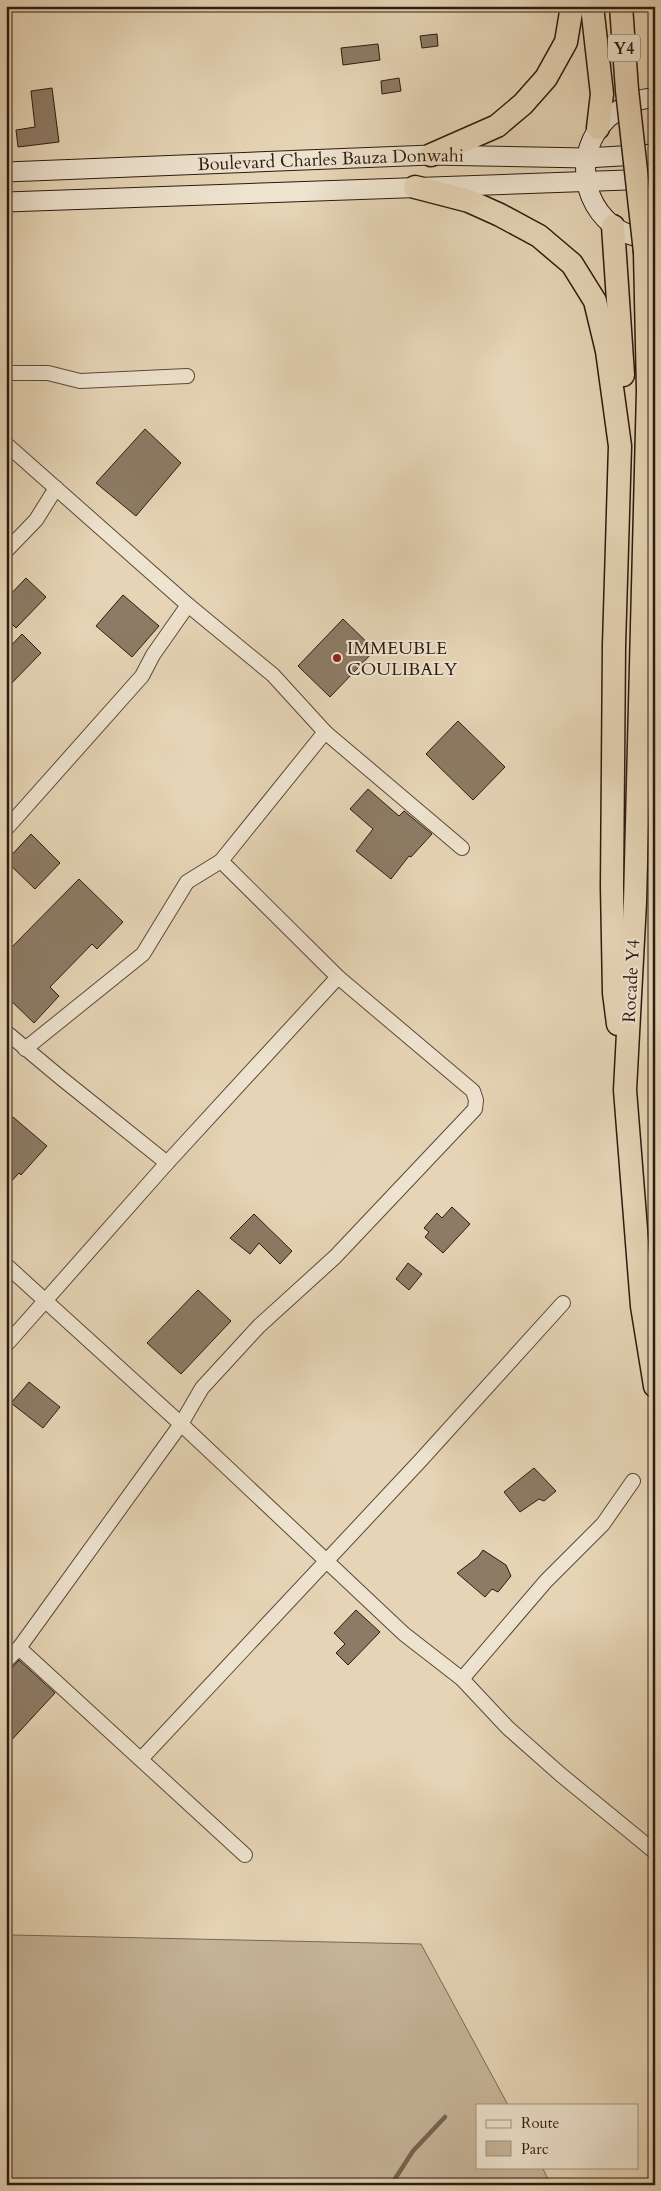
<svg xmlns="http://www.w3.org/2000/svg" width="661" height="2191" font-family="Cardo,serif">
<rect width="100%" height="100%" fill="#e5d4b5"/>
<filter id="stains"><feTurbulence type="fractalNoise" baseFrequency=".004" numOctaves="4"/><feColorMatrix values="0 0 0 0 .2 0 0 0 0 .09 0 0 0 0 .02 0 0 0 .5 -.17"/></filter>
<radialGradient id="worn" r=".72"><stop offset=".6" stop-color="#630" stop-opacity="0"/><stop offset="1" stop-color="#630" stop-opacity=".3"/></radialGradient>
<!-- green -->
<polygon fill="#c6b599" stroke="#7a6854" points="12,1935 421,1944 508,2105 477,2105 477,2167 542,2167 551,2185 11,2185 6,2178 6,1941"/>
<g fill="none" stroke-linecap="round" stroke-linejoin="round">
<!-- stream -->
<polyline stroke="#776451" stroke-width="4.5" points="391,2185 413,2151 445,2117"/>
</g>
<!-- building -->
<g fill="#8d7b65" stroke="#2e1b0f">
<polygon points="437,34 438,46 422,48 420,36"/>
<polygon points="378,44 380,60 343,65 341,48"/>
<polygon points="399,78 401,91 382,94 381,81"/>
<polygon points="52,88 59,142 18,147 16,130 35,127 31,91"/>
<polygon points="145,429 181,463 136,516 96,483"/>
<polygon points="26,578 46,597 16,628 6,618 6,599"/>
<polygon points="123,595 159,626 132,657 96,626"/>
<polygon points="343,619 375,650 330,697 298,666"/>
<polygon points="22,634 41,653 6,689 6,651"/>
<polygon points="458,721 505,767 473,800 426,754"/>
<polygon points="368,789 399,816 404,811 432,834 411,857 409,856 391,879 356,851 373,829 350,809"/>
<polygon points="31,834 60,863 35,889 6,861"/>
<polygon points="79,879 123,922 97,949 92,944 50,987 59,996 34,1023 6,996 6,953"/>
<polygon points="13,1117 47,1146 21,1175 19,1173 6,1187 6,1124"/>
<polygon points="452,1207 470,1224 443,1253 425,1237 429,1232 424,1228 437,1213 442,1218"/>
<polygon points="254,1214 292,1251 280,1264 259,1243 250,1254 230,1238"/>
<polygon points="408,1263 422,1274 409,1290 396,1279"/>
<polygon points="198,1290 231,1321 181,1374 147,1343"/>
<polygon points="29,1382 60,1407 43,1428 11,1403"/>
<polygon points="534,1468 556,1491 544,1501 539,1499 520,1512 504,1492"/>
<polygon points="483,1550 506,1565 511,1576 498,1592 492,1589 485,1597 457,1573 478,1557"/>
<polygon points="356,1610 380,1632 348,1665 336,1653 345,1644 334,1633"/>
<polygon points="19,1660 55,1693 6,1746 6,1674"/>
</g>
<g fill="none" stroke-linecap="round" stroke-linejoin="round">
<defs>
<g id="minor">
<polyline points="6,373 48,373 80,381 187,376"/>
<polyline points="6,444 188,605 273,675 325,732 462,848"/>
<polyline points="6,551 36,520 56,488"/>
<polyline points="6,829 142,676 153,655 188,605"/>
<polyline points="221,861 338,977"/>
<polyline points="6,1032 61,1078 167,1163"/>
<polyline points="25,1049 143,954 187,882 221,861 325,732"/>
<polyline points="6,1265 181,1424 404,1634 462,1679 508,1728 560,1774 655,1852"/>
<polyline points="6,1345 167,1163 338,977 473,1091 476,1100 475,1109 335,1257 259,1326 202,1388 181,1424 19,1648 6,1661"/>
<polyline points="19,1648 245,1855"/>
<polyline points="462,1679 546,1581 603,1524 633,1481"/>
<polyline points="141,1759 420,1461 563,1303"/>
</g>
<g id="secondary">
<path d="M655 98C644 98 631 102 622 108 578 132 573 193 612 225 624 235 640 238 655 240"/>
<path id="s1" d="M6 172 431 155 586 158 655 154"/>
<polyline points="6,202 655,179"/>
</g>
<g id="trunk">
<polyline points="592,6 602,94 598,128"/>
<polyline points="621,6 627,90"/>
<polyline points="431,155 497,126 523,104 546,78 566,42 572,6"/>
<polyline points="415,187 469,201 500,215 539,236 572,264 595,301 607,351 620,446 614,645 612,886 614,993 618,1024"/>
<polyline points="613,226 623,375"/>
<polyline points="645,252 648,391 635,902 625,1090 642,1306 655,1386"/>
</g>
</defs>
<!-- minor casing -->
<use href="#minor" stroke="#5c4938" stroke-width="16"/>
<!-- secondary casing -->
<use href="#secondary" stroke="#2e1b0f" stroke-width="21"/>
<!-- trunk casing -->
<use href="#trunk" stroke="#2e1b0f" stroke-width="25"/>
<!-- minor -->
<use href="#minor" stroke="#eee3cf" stroke-width="14"/>
<!-- secondary -->
<use href="#secondary" stroke="#eee3cf" stroke-width="19"/>
<!-- trunk -->
<use href="#trunk" stroke="#e5d4b5" stroke-width="22"/>
<defs>
<polyline id="trunk-bridge" points="627,90 645,252"/>
</defs>
<!-- trunk-bridge casing -->
<use href="#trunk-bridge" stroke="#2e1b0f" stroke-width="25" stroke-linecap="butt"/>
<!-- trunk-bridge -->
<use href="#trunk-bridge" stroke="#e5d4b5" stroke-width="22"/>
</g>
<!-- markers -->
<circle fill="#8f2418" stroke="#eee3cf" stroke-width="2" cx="337" cy="658" r="5"/>
<g text-anchor="middle" stroke-width="4" stroke-linejoin="round" paint-order="stroke">
<!-- shield labels -->
<rect fill="#eee3cf" stroke="#685749" stroke-width="1" x="608" y="34.5" width="32" height="27" rx="4"/>
<g font-size="16" font-weight="bold" fill="#2e1b0f">
<text x="624" y="54">Y4</text>
</g>
<!-- street labels -->
<g font-size="18" fill="#2e1b0f" stroke="#eee3cf">
<text dy="6" stroke="none"><textPath href="#s1" startOffset="325">Boulevard Charles Bauza Donwahi</textPath></text>
<text transform="translate(631 981) rotate(-87)" y="6">Rocade Y4</text>
</g>
<!-- poi labels -->
<g font-size="18" fill="#2e1b0f" stroke="#eee3cf" text-anchor="start">
<text x="347" y="654">IMMEUBLE<tspan x="347" dy="21">COULIBALY</tspan></text>
</g>
</g>
<!-- margin -->
<rect width="661" height="2191" fill="none" stroke="#e5d4b5" stroke-width="25"/>
<rect x="8" y="8" width="646" height="2176" fill="none" stroke="#2e1b0f" stroke-width="2.5"/>
<rect x="12" y="12" width="636" height="2166" fill="none" stroke="#2e1b0f"/>
<!-- legend -->
<rect x="476" y="2104" width="162" height="65" fill="#eee3cf" stroke="#a19382"/>
<rect x="486" y="2120" width="25" height="8" fill="#eee3cf" stroke="#a19382"/>
<text x="521" y="2128" font-size="15" fill="#2e1b0f">Route</text>
<rect x="486" y="2141" width="25" height="15" fill="#c6b599" stroke="#a19382"/>
<text x="521" y="2154" font-size="15" fill="#2e1b0f">Parc</text>
<rect width="100%" height="100%" filter="url(#stains)"/>
<rect width="100%" height="100%" fill="url(#worn)"/>
</svg>
